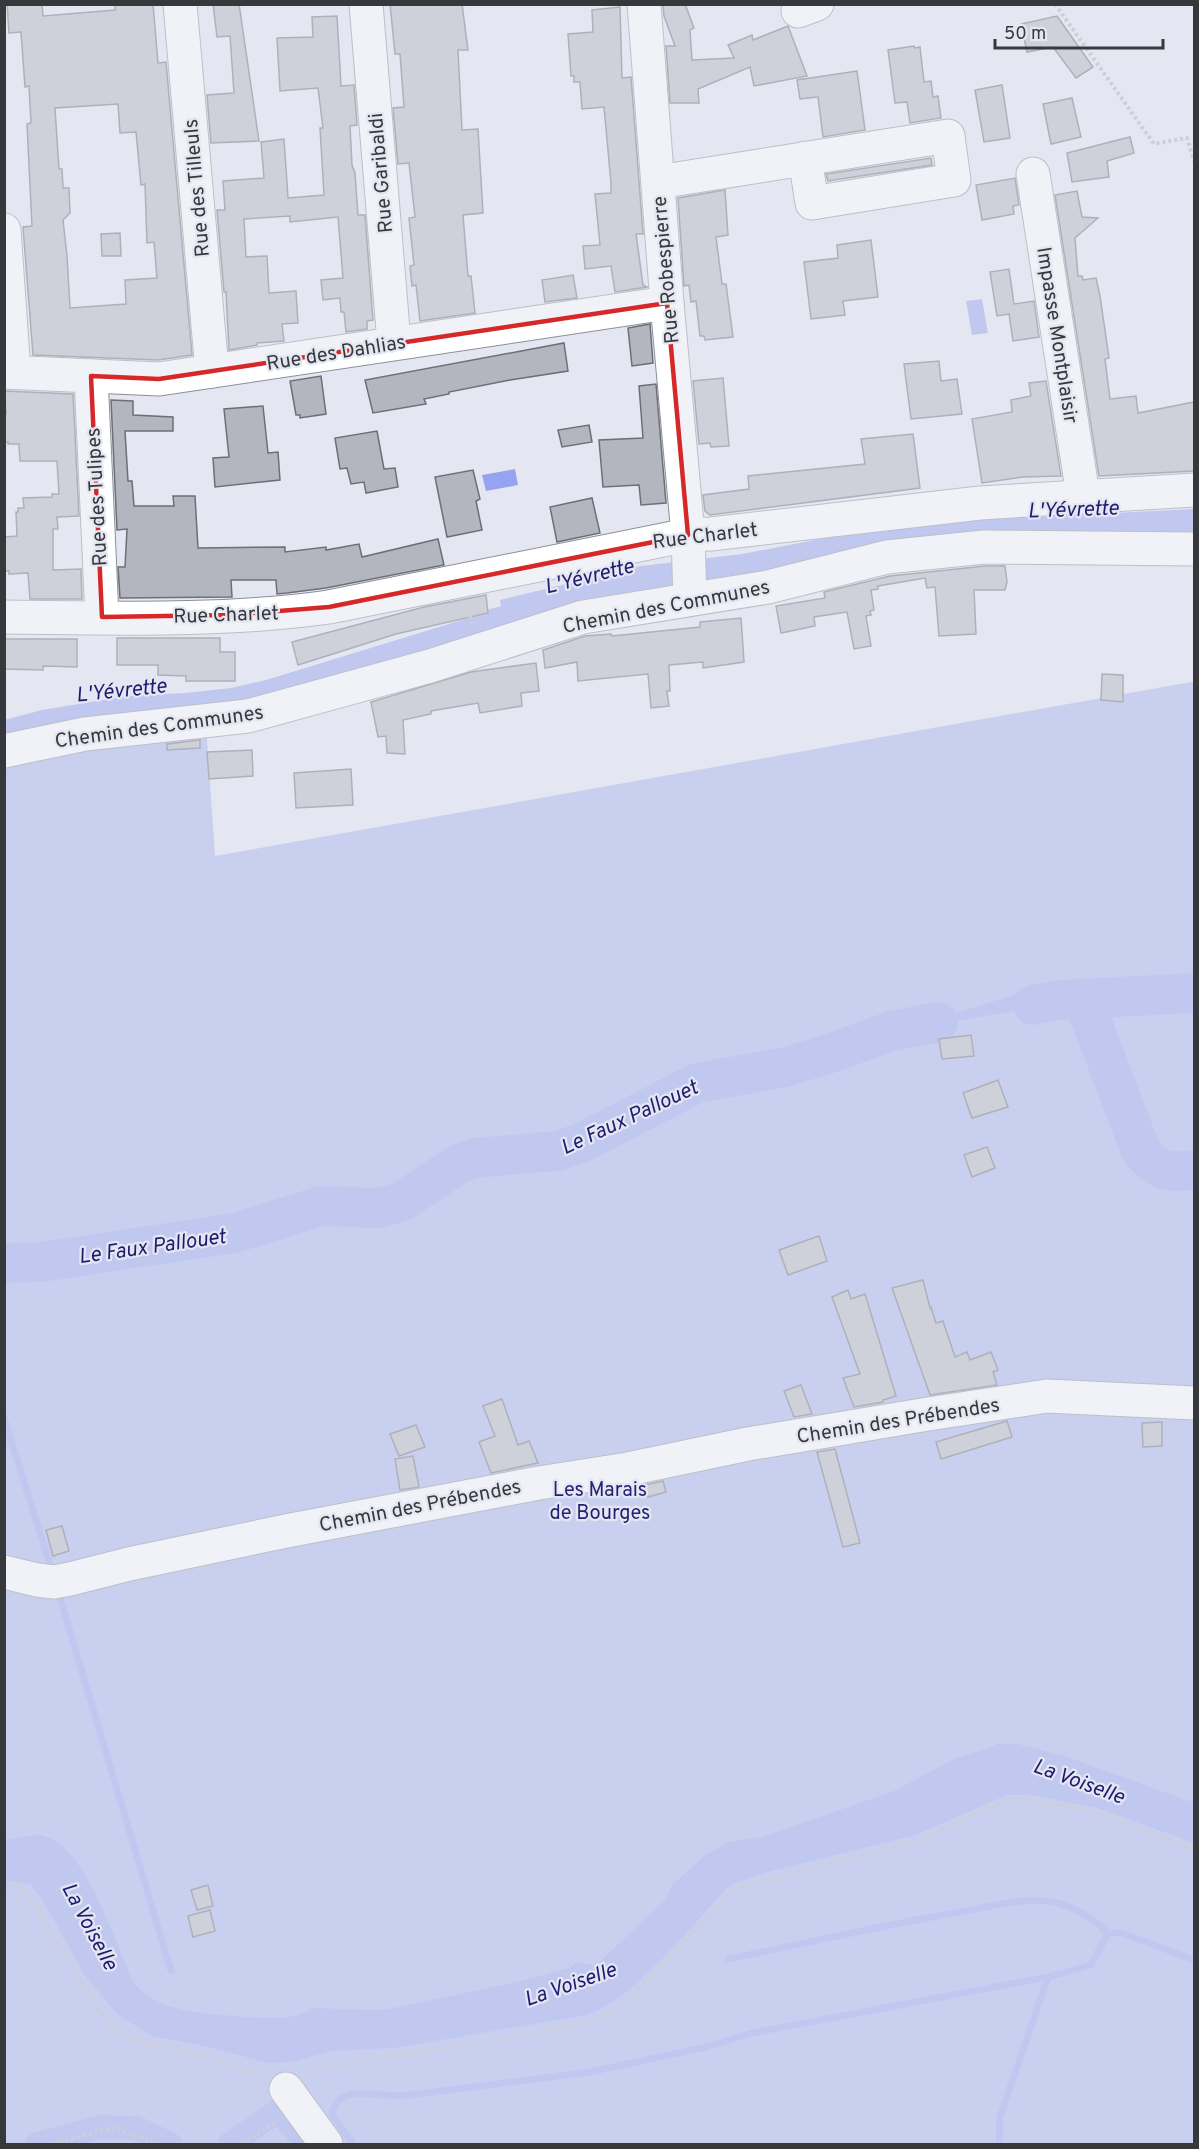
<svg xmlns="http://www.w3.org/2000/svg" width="1199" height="2149" font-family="Overpass,sans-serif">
<rect width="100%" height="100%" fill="#e4e7f1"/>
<!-- green -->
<polygon fill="#a9b4ed" points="1191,682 1194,682 1194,2144 5,2144 5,730 205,710 215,856"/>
<!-- water -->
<g fill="#96a3f0">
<polygon points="982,299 988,333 972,335 966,301"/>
<polygon points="515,469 518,485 486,491 482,475"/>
<polygon points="1194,509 1194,540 973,541 285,696 5,742 4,720 42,710 127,696 185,693 231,688 266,680 478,615 487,610 501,606 500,600 641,566 742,554 861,531 971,520"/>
<polygon points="1076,987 1194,987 1194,993 1092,998 872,1035 787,1067 685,1086 567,1150 467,1159 391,1207 322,1206 230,1235 58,1256 5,1260 5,1250 27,1249 230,1221 319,1195 335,1194 381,1198 393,1194 412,1180 446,1152 465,1146 556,1139 567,1135 683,1075 699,1070 768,1059 828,1044 867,1026 962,1011 1017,994"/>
<path d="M997 1744H1018L1065 1756 1189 1801 1194 1800V1843L1097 1808 1030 1795H1007L916 1835 772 1871 735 1883 725 1890C693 1925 635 1997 592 2013 584 2016 574 2017 565 2019L394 2048 331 2051 293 2062 269 2063 203 2046 152 2036 118 2015 85 1976 42 1899 30 1884 5 1881V1840C15 1839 30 1834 40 1835 82 1842 108 1924 124 1959 127 1967 130 1978 135 1984 156 2011 206 2014 237 2016 258 2018 295 2022 312 2008L383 2010 512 1983 569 1968 576 1962 596 1965 665 1900 672 1885 705 1855 728 1842 762 1837 894 1791 956 1758 983 1750Z"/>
</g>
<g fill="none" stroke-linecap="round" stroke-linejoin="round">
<!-- stream -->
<g stroke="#96a3f0" stroke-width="7">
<polyline points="4,1418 53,1574"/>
<polyline points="58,1591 171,1971"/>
<path d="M728 1959C808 1943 887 1924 966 1911 994 1906 1024 1897 1053 1902 1071 1905 1095 1919 1108 1933"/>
<path d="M353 2144 332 2114C337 2087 364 2094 385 2095 393 2096 401 2095 409 2095L590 2072 706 2047 752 2033 1048 1977 1091 1965 1108 1933H1122L1194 1960"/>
<polyline points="999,2144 1000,2117 1048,1977"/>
</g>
<!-- canal -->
<g stroke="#96a3f0" stroke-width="24">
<polyline points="37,2144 100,2127 137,2128 170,2144"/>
<polyline points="230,2144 278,2111 308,2144"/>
</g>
<!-- river -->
<g stroke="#96a3f0" stroke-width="40">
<path d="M1083 999 1141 1151C1159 1172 1168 1173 1194 1170"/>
<polyline points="1033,1005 1058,1000 1194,993"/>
<polyline points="4,1263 41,1262 235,1233 321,1206 380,1208 401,1202 460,1163 475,1158 558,1151 581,1143 697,1083 786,1067 831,1053 892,1031 938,1022"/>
</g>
</g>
<!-- building -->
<g fill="#b3b5bf" stroke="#6d6f77" stroke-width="1.5" fill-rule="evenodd">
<path d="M7 4H42L43 16 115 10V4H153L158 63 166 62 192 355 158 360 33 355 23 227 32 226 27 124 31 123 29 86 25 87 21 32 9 33ZM118 104 120 133 136 132 141 185 145 184 147 243 154 242 157 278 125 280 126 304 70 308 67 256 63 220 70 213 69 188H63L62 169H59L55 108Z"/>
<polygon points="213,4 239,4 259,141 211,143 207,95 234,93 230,36 217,37"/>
<polygon points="390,4 462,4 468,50 458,50 462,130 478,129 483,213 463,215 468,276 471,276 475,313 420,321 416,285 412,286 410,266 414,265 409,218 415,217 409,163 398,164 393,108 404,107 400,54 395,54"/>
<polygon points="663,4 685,4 694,28 690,30 692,60 734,58 728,45 752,35 753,40 788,26 807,76 754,86 750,67 698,89 699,103 670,103 666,46 675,46 664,16"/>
<polygon points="620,7 622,78 631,77 643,234 636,234 643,285 647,287 615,292 611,266 585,269 583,246 600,245 595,194 611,193 611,183 604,107 582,109 580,82 574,82 574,76 571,76 568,34 593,32 592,10"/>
<polygon points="337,16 341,86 354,85 357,125 350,126 352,165 355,173 358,215 365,215 373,320 367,321 367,329 346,332 344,312 341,312 340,298 323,300 321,280 343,278 338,217 290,222 290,216 244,219 246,257 267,256 269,293 296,291 298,323 282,324 284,341 257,343 257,345 229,350 226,292 224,292 217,210 225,210 223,181 264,178 261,142 284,139 288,198 324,195 320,128 323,128 318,88 280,91 277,38 313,37 312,17"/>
<polygon points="1057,16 1093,67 1076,78 1053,47 1027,52 1021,24"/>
<polygon points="914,46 915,48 920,47 924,82 931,81 933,97 938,96 941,118 910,123 907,102 895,103 888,50"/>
<polygon points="857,71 865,130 823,137 818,97 800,99 797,80"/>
<polygon points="1002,85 1010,138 984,142 975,90"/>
<polygon points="1072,98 1081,137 1051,144 1043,104"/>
<polygon points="1130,137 1134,153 1107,161 1109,177 1072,182 1067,153"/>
<polygon points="931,158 932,165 828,181 826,174"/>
<polygon points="1015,178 1019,205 1013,206 1014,214 982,220 976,185"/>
<polygon points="725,190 728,235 716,237 722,284 726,284 733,337 705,340 704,336 700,336 696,301 691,302 689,285 684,286 678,198"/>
<polygon points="1077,191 1082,217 1098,218 1075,238 1078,276 1082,276 1083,280 1096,278 1100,296 1109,358 1105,359 1110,399 1136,396 1138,413 1194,402 1194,471 1099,476 1055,195"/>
<polygon points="120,233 121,256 102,256 101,234"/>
<polygon points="871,240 878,297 843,301 845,315 811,319 804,262 838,258 837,245"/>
<polygon points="1009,269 1014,304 1034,301 1039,337 1013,341 1009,314 997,316 990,272"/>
<polygon points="573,275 577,298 545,302 542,280"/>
<polygon points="650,324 653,363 632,366 628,328"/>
<polygon points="564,343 568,371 510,380 449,392 449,394 424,399 426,404 373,413 365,380"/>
<polygon points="939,361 941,381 957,379 962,414 911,419 904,364"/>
<polygon points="321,376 326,414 300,418 300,415 296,415 290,381"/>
<polygon points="723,378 729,446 711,447 710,443 699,444 693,381"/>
<polygon points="1046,381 1061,476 1023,477 982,483 972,419 1012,412 1011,400 1031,396 1029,383"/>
<polygon points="656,384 666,503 641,505 639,485 603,487 599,440 643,438 639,386"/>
<polygon points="4,391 73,394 79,516 57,517 58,529 53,529 53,570 81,569 82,599 30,599 28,573 9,574 9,571 4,571 4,537 17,536 16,512 18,512 18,508 24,508 23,498 52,497 52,494 59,494 57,461 20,461 19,444 8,444 8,442 4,442 4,413 6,413"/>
<polygon points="111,400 133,401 133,415 173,417 173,431 125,431 128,481 132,481 134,506 174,506 173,496 195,496 198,548 285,547 285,552 326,547 326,550 359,544 362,557 438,539 444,565 326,588 287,593 277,594 276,580 231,580 232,597 120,598 118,567 125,567 127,529 117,530"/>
<polygon points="263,406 268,453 278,452 280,480 215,487 213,458 229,457 224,409"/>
<polygon points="589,425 592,442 562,447 558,430"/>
<polygon points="377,431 384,469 395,468 398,487 366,493 364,482 351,484 347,468 340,469 335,438"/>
<polygon points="913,434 920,488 710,515 705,511 703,495 749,489 748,476 865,464 861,439"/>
<polygon points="473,470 480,499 476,501 482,530 447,537 435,477"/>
<polygon points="592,498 600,533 557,542 550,507"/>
<polygon points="985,566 1005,566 1007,582 1005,590 974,590 976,634 939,636 935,587 927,588 925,578 878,586 878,589 871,590 874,610 870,611 871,615 866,616 871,646 854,649 847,612 814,617 815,626 781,633 776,606 825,598 824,592 890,576"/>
<polygon points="486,595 488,613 396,634 298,665 292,642 424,607"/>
<polygon points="741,618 744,662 703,668 703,662 669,665 670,691 667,691 669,706 651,708 648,674 578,681 577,662 545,668 543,650 585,636 611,634 612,636 700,627 700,622"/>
<polygon points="117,638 220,638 220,652 235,652 235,681 186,681 186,676 158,675 158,665 117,665"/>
<polygon points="4,639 77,639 77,667 43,666 43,670 4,669"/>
<polygon points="536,663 539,691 521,693 522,706 480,713 478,703 431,711 431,714 403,720 405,754 387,753 386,736 378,737 371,702 471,672"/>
<polygon points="1102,674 1123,675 1123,702 1101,700"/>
<polygon points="200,740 200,748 167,750 167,744"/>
<polygon points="252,750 253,776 209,779 207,752"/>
<polygon points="351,769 353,805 296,808 294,773"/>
<polygon points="971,1035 974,1056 942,1059 939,1039"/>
<polygon points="998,1080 1008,1107 972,1118 963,1093"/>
<polygon points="987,1147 995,1168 972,1177 964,1155"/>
<polygon points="819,1236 827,1261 788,1275 779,1250"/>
<polygon points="923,1280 930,1308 931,1307 936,1323 943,1321 955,1357 967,1352 970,1360 991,1352 998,1370 993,1372 997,1385 930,1395 892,1288"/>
<polygon points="848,1290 851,1299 865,1294 896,1396 883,1400 883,1402 854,1407 843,1378 860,1374 832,1297"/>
<polygon points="801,1385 812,1414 794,1417 784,1391"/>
<polygon points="502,1399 518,1445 529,1441 538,1463 491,1473 479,1442 495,1436 483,1406"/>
<polygon points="1007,1421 1012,1437 941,1459 936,1442"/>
<polygon points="1162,1422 1162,1446 1143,1447 1142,1423"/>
<polygon points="416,1425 425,1447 399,1456 390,1434"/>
<polygon points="835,1449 860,1543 843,1547 817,1452"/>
<polygon points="413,1456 419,1487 400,1490 395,1459"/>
<polygon points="663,1481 666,1492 648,1497 645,1485"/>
<polygon points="62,1526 69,1551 53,1556 46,1530"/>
<polygon points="208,1885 213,1906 197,1910 191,1890"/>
<polygon points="210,1910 215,1931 193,1937 188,1916"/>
</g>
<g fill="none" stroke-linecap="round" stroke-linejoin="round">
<defs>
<g id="minor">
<polyline points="180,4 212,371"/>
<polyline points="366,4 394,342"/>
<polyline points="644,4 667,303 688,535 690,599"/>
<polyline points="798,11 817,4"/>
<polyline points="1033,174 1083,495"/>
<polyline points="658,182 948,136 954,180 812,203 805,158"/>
<polyline points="4,230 14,372"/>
<polyline points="4,372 159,379 667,303"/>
<polyline points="91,376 102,617"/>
<path d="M4 617C112 618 222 622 329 607L688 535 711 534 980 503 1194 490"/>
<polyline points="4,751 85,734 248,716 430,666 583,617 768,587 887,557 984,547 1194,549"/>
<polyline points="4,1572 37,1580 54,1582 70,1579 129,1564 286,1531 539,1483 628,1469 748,1444 928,1414 1047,1396 1194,1403"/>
<polyline points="286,2089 326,2144"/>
</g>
</defs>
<!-- minor casing -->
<use href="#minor" stroke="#8d8f98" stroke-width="35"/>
<!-- path -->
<g stroke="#afb1b9" stroke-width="4" stroke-dasharray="3 3" stroke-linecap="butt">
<polyline points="1055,4 1154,144 1187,138 1194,161"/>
<polyline points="468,604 472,626"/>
<polyline points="4,1888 17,1884 31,1900 100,2012 119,2031 140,2043 171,2047 207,2056 261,2079"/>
<polyline points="308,2076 321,2067 502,2039 571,2026 612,2012 631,1998 727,1895 737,1888 917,1842 1007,1799 1052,1803 1105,1815 1167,1838 1194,1850"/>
<polyline points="54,2144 114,2127 154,2144"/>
<polyline points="242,2144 276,2122"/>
</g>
<!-- minor -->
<use href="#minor" stroke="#fff" stroke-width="33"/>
</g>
<!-- marked area -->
<path d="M0 0H1199V2149H0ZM667 303 688 535 329 607 227 615 102 617 91 376 159 379Z" fill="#e4e7f1" fill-opacity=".55" fill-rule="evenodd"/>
<path fill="none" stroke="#d62828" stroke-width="4.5" stroke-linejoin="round" d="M667 303 688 535 329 607 227 615 102 617 91 376 159 379Z"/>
<g text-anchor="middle" stroke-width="4.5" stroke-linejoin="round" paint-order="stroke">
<!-- street labels -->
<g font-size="20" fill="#37383c" stroke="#e4e7f1">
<text transform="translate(380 173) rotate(-95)" y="7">Rue Garibaldi</text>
<text transform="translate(196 188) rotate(-95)" y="7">Rue des Tilleuls</text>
<text transform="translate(665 270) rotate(-95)" y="7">Rue Robespierre</text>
<text transform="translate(1058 335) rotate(81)" y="7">Impasse Montplaisir</text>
<text transform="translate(336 352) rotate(-9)" y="7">Rue des Dahlias</text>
<text transform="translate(96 497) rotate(-93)" y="7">Rue des Tulipes</text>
<text transform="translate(705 535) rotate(-7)" y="7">Rue Charlet</text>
<text transform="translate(666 606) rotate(-11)" y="7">Chemin des Communes</text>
<text transform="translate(226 614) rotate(-2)" y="7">Rue Charlet</text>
<text transform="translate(159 726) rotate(-8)" y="7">Chemin des Communes</text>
<text transform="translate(898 1420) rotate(-9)" y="7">Chemin des Prébendes</text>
<text transform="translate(420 1505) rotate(-11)" y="7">Chemin des Prébendes</text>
</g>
<!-- park labels -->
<g font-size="20" fill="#221f75" stroke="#e4e7f1">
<text x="600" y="1496">Les Marais<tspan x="600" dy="23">de Bourges</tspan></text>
</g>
<!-- water labels -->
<g font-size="21" font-style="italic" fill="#1f1b71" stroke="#e4e7f1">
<text transform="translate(1073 509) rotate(-2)" y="7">L'Yévrette</text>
<text transform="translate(589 576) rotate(-14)" y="7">L'Yévrette</text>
<text transform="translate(121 690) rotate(-6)" y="7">L'Yévrette</text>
<text transform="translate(629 1117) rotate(-25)" y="7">Le Faux Pallouet</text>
<text transform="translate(152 1246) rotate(-8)" y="7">Le Faux Pallouet</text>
<text transform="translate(1079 1781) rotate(20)" y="7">La Voiselle</text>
<text transform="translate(90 1926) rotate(62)" y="7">La Voiselle</text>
<text transform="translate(570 1984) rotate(-19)" y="7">La Voiselle</text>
</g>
</g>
<!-- border -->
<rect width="1199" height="2149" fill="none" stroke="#37383c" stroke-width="12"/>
<!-- scale -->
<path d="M995 39v9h168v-9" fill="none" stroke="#37383c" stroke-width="3"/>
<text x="1004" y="39" font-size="18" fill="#37383c" stroke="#e4e7f1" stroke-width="4.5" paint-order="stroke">50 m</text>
</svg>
